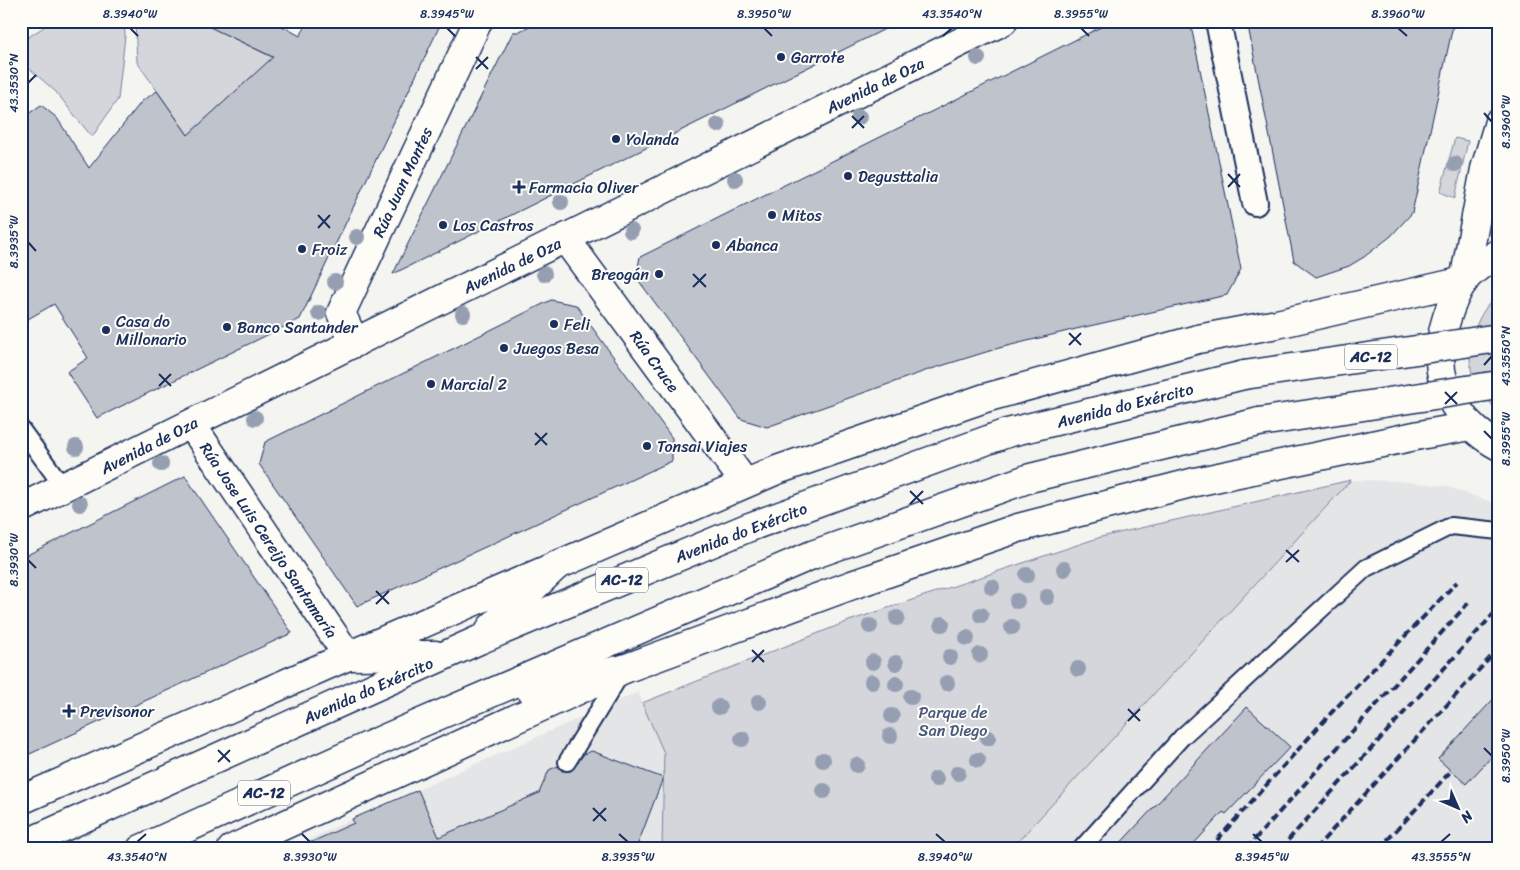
<svg xmlns="http://www.w3.org/2000/svg" width="1520" height="870" font-family="Sriracha,sans-serif">
<rect width="100%" height="100%" fill="#f4f4f1"/>
<filter id="ink" filterUnits="userSpaceOnUse"><feTurbulence type="fractalNoise" baseFrequency=".02" numOctaves="2"/><feDisplacementMap in="SourceGraphic" scale="10" xChannelSelector="R" yChannelSelector="G"/><feConvolveMatrix kernelMatrix="1 2 1 2 8 2 1 2 1" color-interpolation-filters="sRGB"/></filter>
<g filter="url(#ink)">
<!-- built -->
<g fill="#e4e5e6">
<polygon points="1351,480 1398,481 1446,486 1499,505 1499,849 1011,849"/>
<polygon points="638,692 664,753 662,849 290,849 352,819"/>
</g>
<!-- green -->
<g fill="#d4d6db" stroke="#78829c">
<polygon points="53,21 124,21 125,36 118,99 92,137 56,92 21,61 21,42"/>
<polygon points="135,21 198,21 284,63 257,120 231,96 188,135 137,62"/>
<polygon points="1455,138 1468,141 1455,198 1440,192"/>
<path d="M1499 294V411C1490 403 1482 395 1476 385 1462 355 1474 314 1499 294Z"/>
<polygon points="1351,480 1011,849 662,849 664,753 642,703 849,621 1101,537"/>
</g>
<!-- building -->
<g fill="#bfc3cc" stroke="#1b2f5e">
<polygon points="197,21 273,21 300,36 309,21 442,21 300,319 97,418 67,372 88,358 54,304 21,323 21,119 41,105 57,118 89,168 142,101 157,91 188,135 273,57"/>
<polygon points="539,21 901,21 393,274 513,32 518,32"/>
<polygon points="1113,21 1190,21 1241,269 1227,295 1076,329 999,348 928,370 767,427 741,419 636,277 640,257"/>
<polygon points="1247,21 1454,21 1412,213 1391,236 1364,257 1349,266 1316,277 1294,261"/>
<polygon points="551,300 576,305 672,438 672,461 357,606 259,464 265,442"/>
<polygon points="185,476 292,633 21,758 21,558"/>
<polygon points="1499,693 1499,749 1466,784 1438,759"/>
<polygon points="1247,707 1290,747 1226,814 1223,812 1189,849 1115,849"/>
<polygon points="592,751 663,778 636,849 296,849 354,823 352,819 418,790 439,837 539,793 549,770 558,766 562,771 571,771 584,754"/>
</g>
<g fill="none" stroke-linecap="round" stroke-linejoin="round">
<defs>
<g id="service">
<polyline points="21,429 64,488"/>
<polyline points="567,762 622,672"/>
<polyline points="1081,849 1182,737 1366,568 1451,526 1499,531"/>
</g>
<polyline id="pedestrian" points="1218,21 1255,203"/>
<g id="minor">
<polyline points="565,238 745,483"/>
<polyline points="355,343 341,313 478,21"/>
<polyline points="191,424 348,656"/>
<polyline points="21,800 348,656 777,470 985,398 1198,339 1277,324 1464,281"/>
<polyline points="232,849 624,669 852,585 1018,528 1195,482 1420,435 1470,426"/>
</g>
<polyline id="tertiary" points="21,508 1003,21"/>
<g id="secondary">
<path d="M1499 253C1487 261 1471 269 1463 282 1451 300 1439 336 1440 358 1440 395 1467 429 1499 446"/>
<polyline points="1464,281 1485,169 1499,122"/>
</g>
<g id="primary">
<polyline points="491,628 557,565"/>
<polyline points="348,656 435,655"/>
<polyline points="530,689 624,669"/>
<polyline points="21,846 479,640 747,528 1007,433 1244,375"/>
<polyline points="141,849 386,738 812,555 1030,478 1259,422"/>
</g>
</defs>
<!-- service casing -->
<use href="#service" stroke="#1b2f5e" stroke-width="20"/>
<!-- pedestrian casing -->
<use href="#pedestrian" stroke="#1b2f5e" stroke-width="28"/>
<!-- minor casing -->
<use href="#minor" stroke="#1b2f5e" stroke-width="31"/>
<!-- tertiary casing -->
<use href="#tertiary" stroke="#1b2f5e" stroke-width="31"/>
<!-- secondary casing -->
<use href="#secondary" stroke="#1b2f5e" stroke-width="31"/>
<!-- primary casing -->
<use href="#primary" stroke="#1b2f5e" stroke-width="31"/>
<!-- service -->
<use href="#service" stroke="#fdfcf7" stroke-width="16"/>
<!-- pedestrian -->
<use href="#pedestrian" stroke="#fdfcf7" stroke-width="24"/>
<!-- minor -->
<use href="#minor" stroke="#fdfcf7" stroke-width="28"/>
<!-- tertiary -->
<use href="#tertiary" stroke="#fdfcf7" stroke-width="28"/>
<!-- secondary -->
<use href="#secondary" stroke="#fdfcf7" stroke-width="28"/>
<!-- primary -->
<use href="#primary" stroke="#fdfcf7" stroke-width="28"/>
<!-- rail -->
<g stroke="#1b2f5e" stroke-width="4" stroke-dasharray="8 4" stroke-linecap="butt">
<polyline points="1209,849 1331,713 1457,582"/>
<polyline points="1246,849 1471,600"/>
<polyline points="1280,849 1499,608"/>
<polyline points="1315,849 1499,648"/>
<polyline points="1379,849 1451,771"/>
</g>
<defs>
<g id="primary-bridge">
<polyline points="1244,375 1499,338"/>
<polyline points="1259,422 1499,385"/>
</g>
</defs>
<!-- primary-bridge casing -->
<use href="#primary-bridge" stroke="#1b2f5e" stroke-width="31" stroke-linecap="butt"/>
<!-- primary-bridge -->
<use href="#primary-bridge" stroke="#fdfcf7" stroke-width="28"/>
</g>
<!-- trees -->
<g fill="#969fb1">
<circle cx="978" cy="58" r="8"/>
<circle cx="859" cy="117" r="8"/>
<circle cx="718" cy="125" r="8"/>
<circle cx="1455" cy="164" r="8"/>
<circle cx="735" cy="179" r="8"/>
<circle cx="561" cy="202" r="8"/>
<circle cx="631" cy="231" r="8"/>
<circle cx="357" cy="237" r="8"/>
<circle cx="544" cy="274" r="8"/>
<circle cx="335" cy="282" r="8"/>
<circle cx="319" cy="313" r="8"/>
<circle cx="463" cy="314" r="8"/>
<circle cx="255" cy="418" r="8"/>
<circle cx="76" cy="447" r="8"/>
<circle cx="161" cy="464" r="8"/>
<circle cx="80" cy="504" r="8"/>
<circle cx="1064" cy="569" r="8"/>
<circle cx="1027" cy="575" r="8"/>
<circle cx="992" cy="587" r="8"/>
<circle cx="1047" cy="597" r="8"/>
<circle cx="1017" cy="601" r="8"/>
<circle cx="981" cy="615" r="8"/>
<circle cx="897" cy="618" r="8"/>
<circle cx="942" cy="624" r="8"/>
<circle cx="870" cy="626" r="8"/>
<circle cx="1012" cy="627" r="8"/>
<circle cx="967" cy="638" r="8"/>
<circle cx="980" cy="655" r="8"/>
<circle cx="950" cy="657" r="8"/>
<circle cx="873" cy="662" r="8"/>
<circle cx="896" cy="663" r="8"/>
<circle cx="1078" cy="669" r="8"/>
<circle cx="872" cy="682" r="8"/>
<circle cx="947" cy="683" r="8"/>
<circle cx="896" cy="684" r="8"/>
<circle cx="911" cy="697" r="8"/>
<circle cx="759" cy="702" r="8"/>
<circle cx="719" cy="707" r="8"/>
<circle cx="892" cy="716" r="8"/>
<circle cx="890" cy="736" r="8"/>
<circle cx="988" cy="738" r="8"/>
<circle cx="742" cy="739" r="8"/>
<circle cx="823" cy="760" r="8"/>
<circle cx="978" cy="760" r="8"/>
<circle cx="857" cy="765" r="8"/>
<circle cx="958" cy="773" r="8"/>
<circle cx="936" cy="779" r="8"/>
<circle cx="824" cy="791" r="8"/>
</g>
</g>
<!-- ticks -->
<path fill="none" stroke="#1b2f5e" stroke-width="2" d="M130 28 138 36M447 28 455 36M764 28 772 36M1081 28 1089 36M1398 28 1407 36M943 36 952 28M476 57 488 69M476 69 488 57M28 83 36 75M1484 113 1492 122M852 116 864 128M852 128 864 116M1228 174 1240 187M1228 187 1240 174M318 215 330 228M318 228 330 215M28 242 36 251M693 274 706 287M693 287 706 274M1069 333 1081 345M1069 345 1081 333M1484 365 1492 356M159 374 171 386M159 386 171 374M1445 392 1457 404M1445 404 1457 392M1484 431 1492 439M535 433 547 445M535 445 547 433M910 491 923 504M910 504 923 491M1286 550 1299 562M28 560 36 568M1286 562 1299 550M376 591 389 604M376 604 389 591M752 650 764 662M752 662 764 650M1128 709 1140 721M1128 721 1140 709M1484 748 1492 756M218 750 230 762M218 762 230 750M593 808 606 821M593 821 606 808M302 834 310 842M619 834 628 842M936 834 945 842M1253 834 1262 842M137 842 146 834M1441 842 1450 834"/>
<!-- markers -->
<g fill="#1b2f5e" stroke="#fdfcf7" stroke-width="2">
<circle cx="781" cy="57" r="5"/>
<circle cx="616" cy="139" r="5"/>
<circle cx="848" cy="176" r="5"/>
<path d="M516.5 179.5h5v5h5v5h-5v5h-5v-5h-5v-5h5z"/>
<circle cx="772" cy="215" r="5"/>
<circle cx="443" cy="225" r="5"/>
<circle cx="716" cy="245" r="5"/>
<circle cx="302" cy="249" r="5"/>
<circle cx="659" cy="274" r="5"/>
<circle cx="554" cy="324" r="5"/>
<circle cx="227" cy="327" r="5"/>
<circle cx="106" cy="330" r="5"/>
<circle cx="504" cy="348" r="5"/>
<circle cx="431" cy="384" r="5"/>
<circle cx="647" cy="446" r="5"/>
<path d="M66.5 703.5h5v5h5v5h-5v5h-5v-5h-5v-5h5z"/>
</g>
<g text-anchor="middle" stroke-width="4" stroke-linejoin="round" paint-order="stroke">
<!-- shield labels -->
<g fill="#fdfcf7" stroke="#5f6c8c" stroke-width="1">
<rect x="1345" y="344.5" width="52" height="25" rx="4"/>
<rect x="596" y="567.5" width="52" height="25" rx="4"/>
<rect x="238" y="780.5" width="52" height="25" rx="4"/>
</g>
<g font-size="15" font-weight="bold" fill="#1b2f5e">
<text x="1371" y="362">AC-12</text>
<text x="622" y="585">AC-12</text>
<text x="264" y="798">AC-12</text>
</g>
<!-- poi labels -->
<g font-size="16" fill="#1b2f5e" stroke="#fdfcf7" text-anchor="start">
<text x="791" y="63">Garrote</text>
<text x="626" y="145">Yolanda</text>
<text x="858" y="182">Degusttalia</text>
<text x="529" y="193">Farmacia Oliver</text>
<text x="782" y="221">Mitos</text>
<text x="453" y="231">Los Castros</text>
<text x="726" y="251">Abanca</text>
<text x="312" y="255">Froiz</text>
<text x="649" y="280" text-anchor="end">Breogán</text>
<text x="116" y="327">Casa do<tspan x="116" dy="18">Millonario</tspan></text>
<text x="564" y="330">Feli</text>
<text x="237" y="333">Banco Santander</text>
<text x="514" y="354">Juegos Besa</text>
<text x="441" y="390">Marcial 2</text>
<text x="657" y="452">Tonsai Viajes</text>
<text x="80" y="717">Previsonor</text>
</g>
<!-- street labels -->
<g font-size="16" fill="#1b2f5e" stroke="#fdfcf7">
<text transform="translate(875 85) rotate(-26)" y="6">Avenida de Oza</text>
<text transform="translate(402 182) rotate(-65)" y="6">Rúa Juan Montes</text>
<text transform="translate(512 265) rotate(-26)" y="6">Avenida de Oza</text>
<text transform="translate(655 361) rotate(54)" y="6">Rúa Cruce</text>
<text transform="translate(1125 405) rotate(-14)" y="6">Avenida do Exército</text>
<text transform="translate(149 445) rotate(-27)" y="6">Avenida de Oza</text>
<text transform="translate(741 532) rotate(-21)" y="6">Avenida do Exército</text>
<text transform="translate(269 540) rotate(56)" y="6">Rúa Jose Luis Cereijo Santamaría</text>
<text transform="translate(368 690) rotate(-24)" y="6">Avenida do Exército</text>
</g>
<!-- park labels -->
<g font-size="16" fill="#49597d" stroke="#fdfcf7">
<text x="953" y="718">Parque de<tspan x="953" dy="18">San Diego</tspan></text>
</g>
</g>
<!-- margin -->
<rect width="1520" height="870" fill="none" stroke="#fdfcf7" stroke-width="55"/>
<!-- north arrow -->
<g transform="translate(1458 808) rotate(135)" stroke="#fdfcf7" stroke-width="4" paint-order="stroke">
<path d="M0-4L9 19L0 12L-9 19Z" fill="#1b2f5e"/>
<text y="-8" font-size="14" font-weight="bold" text-anchor="middle" fill="#1b2f5e">N</text>
</g>
<rect x="28" y="28" width="1464" height="814" fill="none" stroke="#1b2f5e" stroke-width="2"/>
<g font-size="12" text-anchor="middle" fill="#1b2f5e">
<text x="130" y="18">8.3940°W</text>
<text x="447" y="18">8.3945°W</text>
<text x="764" y="18">8.3950°W</text>
<text x="952" y="18">43.3540°N</text>
<text x="1081" y="18">8.3955°W</text>
<text x="1398" y="18">8.3960°W</text>
<text transform="translate(14 83) rotate(-90)" y="4">43.3530°N</text>
<text transform="translate(1506 122) rotate(-90)" y="4">8.3960°W</text>
<text transform="translate(14 242) rotate(-90)" y="4">8.3935°W</text>
<text transform="translate(1506 356) rotate(-90)" y="4">43.3550°N</text>
<text transform="translate(1506 439) rotate(-90)" y="4">8.3955°W</text>
<text transform="translate(14 560) rotate(-90)" y="4">8.3930°W</text>
<text transform="translate(1506 756) rotate(-90)" y="4">8.3950°W</text>
<text x="137" y="861">43.3540°N</text>
<text x="310" y="861">8.3930°W</text>
<text x="628" y="861">8.3935°W</text>
<text x="945" y="861">8.3940°W</text>
<text x="1262" y="861">8.3945°W</text>
<text x="1441" y="861">43.3555°N</text>
</g>
</svg>
